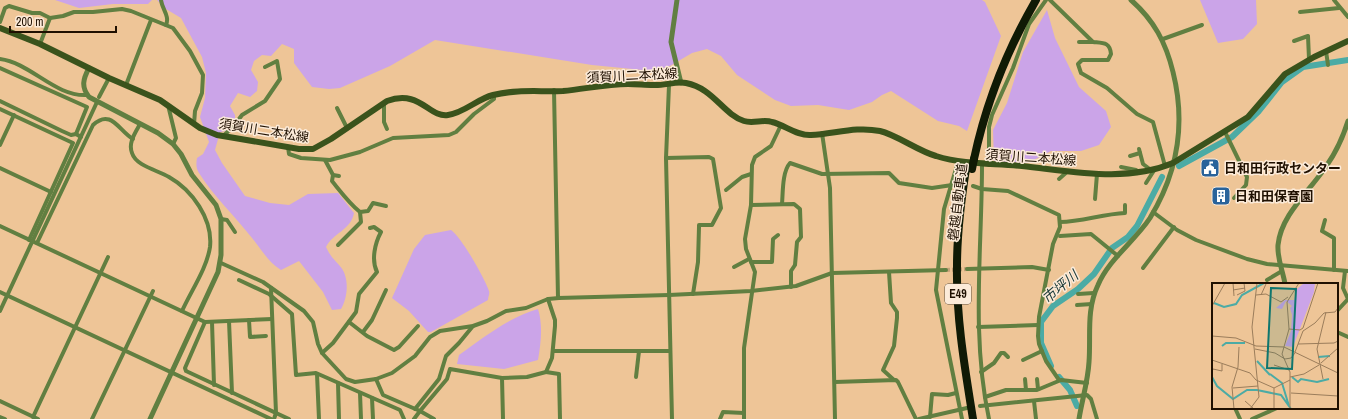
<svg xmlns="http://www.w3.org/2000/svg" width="1348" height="419" font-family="'Archivo Narrow','Noto Sans JP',sans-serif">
<rect width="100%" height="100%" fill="#eec597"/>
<!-- green -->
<g fill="#cba4e8">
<polygon points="55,0 152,0 148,4 113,4 79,8"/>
<path d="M157 0H982L985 2 1001 36 967 131 959 126 938 121 891 91 882 95 872 102 849 110 818 105 791 106 775 100 737 75 721 56 707 49 692 53 670 66 653 71 592 65 435 40 390 66 340 88 329 89 312 87 294 63V49L282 44 271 56 262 55 254 61 251 70 258 82 257 91 250 97 238 93 230 106 235 115V122L225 131 220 132 215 150 222 163 245 196 270 203 289 205 308 194 338 193 354 213C351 230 333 233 326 247 331 257 332 257 339 265 350 276 348 297 341 309L332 310 323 292 299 261 281 270C268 262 262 250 252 238 235 216 214 197 199 173 196 168 196 164 197 158L203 154 209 142 200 117 205 98 206 73 202 57 181 18 166 9Z"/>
<polygon points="1200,0 1256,0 1257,24 1243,39 1218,43"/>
<polygon points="1047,10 1055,38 1079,87 1106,111 1111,127 1099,145 1081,151 1051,151 1028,163 994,161 993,130 1007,103 1023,52"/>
<path d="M451 230C462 238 484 277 489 291 490 294 488 297 488 300L431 332H428L409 311 392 298 414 249 425 235Z"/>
<path d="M538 309C543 325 541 343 538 360L504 369 457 364 459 355C483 338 509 317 538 309Z"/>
</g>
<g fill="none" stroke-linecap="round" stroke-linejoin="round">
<!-- river -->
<g stroke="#4baba5" stroke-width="6">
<polyline points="1179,166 1232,137 1259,111 1282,82 1303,67 1348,60"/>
<polyline points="1051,366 1041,343 1041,322 1053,306 1078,289 1094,274 1112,248 1128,237 1137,226 1162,177"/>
<polyline points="1059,377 1070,390 1077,406"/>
</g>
<!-- minor-tunnel -->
<polyline stroke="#c5a179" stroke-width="4" stroke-dasharray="4 2" stroke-linecap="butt" points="946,270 967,269"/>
<!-- minor -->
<g stroke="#617f41" stroke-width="4">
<path d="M161 0C162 9 170 16 166 25"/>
<path d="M1050 0 1093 42C1103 43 1110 42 1111 54L1108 60H1082L1078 64 1081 73 1107 88 1137 114 1153 122 1165 166"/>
<polyline points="1334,0 1348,17"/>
<polyline points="1300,12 1339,8"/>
<polyline points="0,22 5,8 9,6 32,13 40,13 50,18 63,16 74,12 93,12 122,9 131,11 173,28 190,51 203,75 202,93 195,111 194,124"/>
<polyline points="1163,39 1202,25"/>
<polyline points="1294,41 1308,36 1309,59"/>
<polyline points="1079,42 1093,42"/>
<polyline points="40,44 50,18"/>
<polyline points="1326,51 1328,65"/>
<path d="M0 59C31 63 55 97 87 95"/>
<polyline points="0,68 87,107 76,134 81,137"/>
<polyline points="126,85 151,20"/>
<polyline points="669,85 666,158 672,419"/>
<polyline points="554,90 558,298 669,295 751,291 796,286 832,273 946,270"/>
<polyline points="99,97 109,78"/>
<polyline points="0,101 62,131 71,135 76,134"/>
<polyline points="384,103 384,122 387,129"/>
<polyline points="168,105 176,138 173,144"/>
<polyline points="337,108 347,128"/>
<polyline points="0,109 73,143 29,240"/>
<path d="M140 124C135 133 128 143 132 153 136 166 157 170 169 177 192 190 213 219 210 247 207 268 191 291 182 311"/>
<polyline points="1225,132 1247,177 1246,185 1234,198"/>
<polyline points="822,133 830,188 835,419"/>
<polyline points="223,136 233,127 242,115 265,101 280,79 277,61 265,67"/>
<polyline points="0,145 14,115"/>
<polyline points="288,147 289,154 301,158 330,160 360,152 393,138 449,135 456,132 474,114 494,99 494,95"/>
<polyline points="1139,149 1143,164 1151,170"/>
<polyline points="1130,156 1140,153"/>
<polyline points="666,158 709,157 713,159 714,165 721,208 712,225 699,225 699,227 698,262 693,294"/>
<polyline points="325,160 333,175 339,176"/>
<polyline points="958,162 944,209 936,290 962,419"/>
<path d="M982 165C982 250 971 335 989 419"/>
<polyline points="989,165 989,127 992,115 1013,68 1029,24 1046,0"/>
<polyline points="1121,167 1136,170 1138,172"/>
<polyline points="0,168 51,192"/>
<path d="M333 175 332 181C341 192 349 203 360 212L368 211 373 203 386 206"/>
<polyline points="1059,179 1068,171"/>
<polyline points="1146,183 1155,169"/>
<polyline points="973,186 982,189 1008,191 1059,215 1060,227 1053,244 1039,317 1038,336 1039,344 1046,361 1059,380"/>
<polyline points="726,190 742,177 751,174"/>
<polyline points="1095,199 1097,174"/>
<path d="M782 204C783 193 782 172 790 163L822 174 889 173 899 183 932 188 959 184"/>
<polyline points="751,205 794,204 800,209 801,237 797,242 795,265 791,271 791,287"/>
<polyline points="1153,212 1177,230 1196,240 1247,259 1267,264 1348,271"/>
<polyline points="221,219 227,220 235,232"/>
<polyline points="1325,220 1322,231 1334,238 1334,270"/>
<path d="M1060 222C1082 222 1102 214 1125 213V205"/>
<polyline points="0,226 205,322 272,319"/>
<polyline points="1060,236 1091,234 1118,256"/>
<path d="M37 243 93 125C111 108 119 131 133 139"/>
<polyline points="338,245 361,222 360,212"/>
<polyline points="751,262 772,262 773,239 778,235"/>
<polyline points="221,263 263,282 304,311 313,322 318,344 322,353 346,379 355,382 376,379 392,373 415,356 430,337 440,331 473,326 487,321 506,311 526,308 548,299 559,298"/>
<polyline points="734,267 749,259"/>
<polyline points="1143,268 1174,227"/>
<polyline points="967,269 1032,267 1049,270"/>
<polyline points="1345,271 1343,288 1348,299"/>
<polyline points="889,272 891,303 897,312 897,318 894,346 883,370 894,380"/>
<polyline points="239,280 269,294 292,314 296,375 316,373 400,410 404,419"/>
<polyline points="1267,280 1282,271"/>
<polyline points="271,288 276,413 274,419"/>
<polyline points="0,292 271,419"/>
<polyline points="1078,294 1094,293"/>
<polyline points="1077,305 1092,304"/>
<polyline points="0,311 97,102"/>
<polyline points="1337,311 1348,299"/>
<polyline points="249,320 250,337 266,336"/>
<polyline points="229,321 232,393"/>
<polyline points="205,322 185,368 186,371 289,419"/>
<polyline points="212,322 214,385"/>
<polyline points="349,322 367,336 394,350 399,347 418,326"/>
<polyline points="978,327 1038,325"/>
<polyline points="363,332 372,320 386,290"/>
<polyline points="1337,332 1348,337"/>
<polyline points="553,351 670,351"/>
<path d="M322 353 333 343 356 312 359 294 377 272C371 260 375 243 381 232L374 227 370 228"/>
<polyline points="1023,360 1042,351"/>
<polyline points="546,372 559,374 560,419"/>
<polyline points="981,372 994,363 1001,353 1004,353 1008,357"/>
<polyline points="317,374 319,419"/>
<polyline points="636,377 639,351"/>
<polyline points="376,379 383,395 420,411 414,419"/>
<polyline points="1025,379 1026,390"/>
<polyline points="1037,379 1038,389"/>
<polyline points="835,382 896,380 898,382 916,419"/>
<polyline points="338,383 339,419"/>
<polyline points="360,393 361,419"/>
<polyline points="985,397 1006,390 1037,390 1061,380 1087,383"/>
<polyline points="372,398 373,419"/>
<polyline points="0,401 38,419"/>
<polyline points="1034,401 1036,419"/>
<polyline points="980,406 1087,395 1091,399 1097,419"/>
<polyline points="1235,408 1240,419"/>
<polyline points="415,409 439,379 446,356 459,343 473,326"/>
<polyline points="0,417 5,419"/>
<polyline points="33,417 108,257"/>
<polyline points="930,417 932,394 948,395 956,393"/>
<polyline points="92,419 153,291"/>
<polyline points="434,419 420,411 447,379 450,369 502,378"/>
<polyline points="503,419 502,378 527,377 546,372 552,358 555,326 555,320 548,299"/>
<polyline points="720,419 723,412 744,413"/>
<polyline points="744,419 744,348 755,272 746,249 745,239 751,205 752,165 755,157 771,146 781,125"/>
<polyline points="919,419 967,408"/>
<polyline points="1252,419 1277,408"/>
</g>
<!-- tertiary -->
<g stroke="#617f41" stroke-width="5">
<polyline points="677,0 671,42 681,83"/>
<path d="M89 68C83 79 81 87 89 97L158 133 173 144 181 154 192 175 216 205 221 219V255L218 272 150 419"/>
<path d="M1285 284C1283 271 1277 259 1278 245 1281 214 1311 190 1327 165 1336 152 1343 137 1348 121"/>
<path d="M1079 419C1082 400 1088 381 1089 362 1091 336 1086 310 1098 285 1109 259 1135 241 1150 218 1178 172 1186 124 1173 72 1166 43 1154 20 1131 0"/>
</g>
<!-- secondary -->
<path stroke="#3a531c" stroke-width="6" d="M0 28 40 44 109 78 160 100 200 128 217 135 299 149H313L331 139 387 101C420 89 429 118 448 115 464 113 477 99 493 95 519 89 538 92 563 91 585 89 606 84 628 84 637 84 645 85 653 85 663 86 676 81 686 83 713 88 723 114 744 121 753 124 763 119 772 122 785 125 797 136 811 135 834 134 856 126 880 131 897 135 918 151 936 156 965 165 993 163 1022 166 1071 171 1126 183 1173 163L1248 117 1285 74 1314 57 1348 41"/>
<!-- motorway -->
<g stroke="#101a05" stroke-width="8">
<path d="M974 159C986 103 1007 50 1036 0"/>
<path d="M966 169C961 201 957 234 957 266 956 318 965 369 973 419"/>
</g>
<!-- motorway-bridge -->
<polyline stroke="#101a05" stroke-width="8" points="972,169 974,159"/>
</g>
<!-- icons -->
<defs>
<symbol id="civic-square" viewBox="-11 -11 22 22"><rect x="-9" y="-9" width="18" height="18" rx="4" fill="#29639b" stroke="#fcebd9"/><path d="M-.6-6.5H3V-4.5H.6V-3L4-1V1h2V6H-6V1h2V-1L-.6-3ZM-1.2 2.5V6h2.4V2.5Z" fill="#fff"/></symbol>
<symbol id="building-square" viewBox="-11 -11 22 22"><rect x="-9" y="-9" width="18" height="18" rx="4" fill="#29639b" stroke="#fcebd9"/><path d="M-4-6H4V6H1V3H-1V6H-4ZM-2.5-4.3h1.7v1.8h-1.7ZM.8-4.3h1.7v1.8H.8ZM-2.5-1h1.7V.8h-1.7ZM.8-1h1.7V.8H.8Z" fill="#fff"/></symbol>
</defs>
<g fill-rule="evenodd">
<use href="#civic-square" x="1199" y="157" width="22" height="22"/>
<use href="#building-square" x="1210" y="185" width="22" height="22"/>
</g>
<g text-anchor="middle" stroke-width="3" stroke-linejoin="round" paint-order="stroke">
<!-- shield labels -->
<rect fill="#fcebd9" stroke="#615242" stroke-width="1" x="945" y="284" width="26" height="20" rx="3"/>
<g font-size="12" font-weight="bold" fill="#1f1001">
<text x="958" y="298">E49</text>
</g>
<!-- street labels -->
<g font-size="13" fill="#1f1001" stroke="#fcebd9">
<text transform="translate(632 75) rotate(-3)" y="5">須賀川二本松線</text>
<text transform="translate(264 130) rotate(9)" y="5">須賀川二本松線</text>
<text transform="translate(1031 157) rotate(4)" y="5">須賀川二本松線</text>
<text transform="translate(957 202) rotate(-83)" y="5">磐越自動車道</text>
</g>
<!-- poi labels -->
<g font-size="13" font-weight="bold" fill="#1f1001" stroke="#fcebd9" text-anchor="start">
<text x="1224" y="173">日和田行政センター</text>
<text x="1235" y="201">日和田保育園</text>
</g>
<!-- water labels -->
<g font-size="14" font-style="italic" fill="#203e3c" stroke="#fcebd9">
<text transform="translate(1060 287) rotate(-40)" y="5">市坪川</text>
</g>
</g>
<!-- overview -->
<g transform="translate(1212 283)">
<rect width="126" height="126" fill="#eec597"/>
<path d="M103 0 102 9 81 64 73 63 79 48 80 32 78 25 80 23 74 18 70 26 64 25 73 17H82L85 6 91 1Z" fill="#cba4e8"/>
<path fill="none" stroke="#4baba5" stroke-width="2" d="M2 20 12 24 24 21 30 12 52 0M10 63 14 60H33M106 74 118 73M45 78 58 92M58 91 70 100 77 123M0 94 5 103 21 116 35 107H45L69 112 79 126M80 94 86 99 89 96 105 99 117 96"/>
<path fill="none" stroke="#9b7d5b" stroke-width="1" d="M21 0 22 13M21 7 33 5M25 12 33 8 32 0M44 12 54 11 69 19 76 14M49 12 54 1M0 23 13 0M77 46 88 47 91 45 106 0M0 53 24 55 44 63 72 64 126 90M86 61 122 60 126 58M43 66 63 70 73 76 79 75 83 70M83 69 91 48 103 40 112 30 123 29 126 25M0 77 38 90 44 97 62 105 78 97M109 80 126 65M62 82 77 87M0 89 1 86 10 88V81M78 94 92 91 107 82M111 96 105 66 114 29M21 105 46 103M79 110 126 113M33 118 42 126M22 126 20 104 26 84 27 64M38 126 47 114 40 44 45 0M62 126V105M78 126V89L70 71 77 46 75 19 87 0"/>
<path fill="#0f766e" fill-opacity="0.15" stroke="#0f766e" stroke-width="2" d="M59 5 84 6 80 86 55 85Z"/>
<rect width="126" height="126" fill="none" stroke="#1f1001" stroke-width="2"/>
</g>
<!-- scale -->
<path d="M10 26v6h106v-6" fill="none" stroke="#1f1001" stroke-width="2"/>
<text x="16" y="26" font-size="12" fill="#1f1001" stroke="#fcebd9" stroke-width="3" paint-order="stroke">200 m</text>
</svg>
